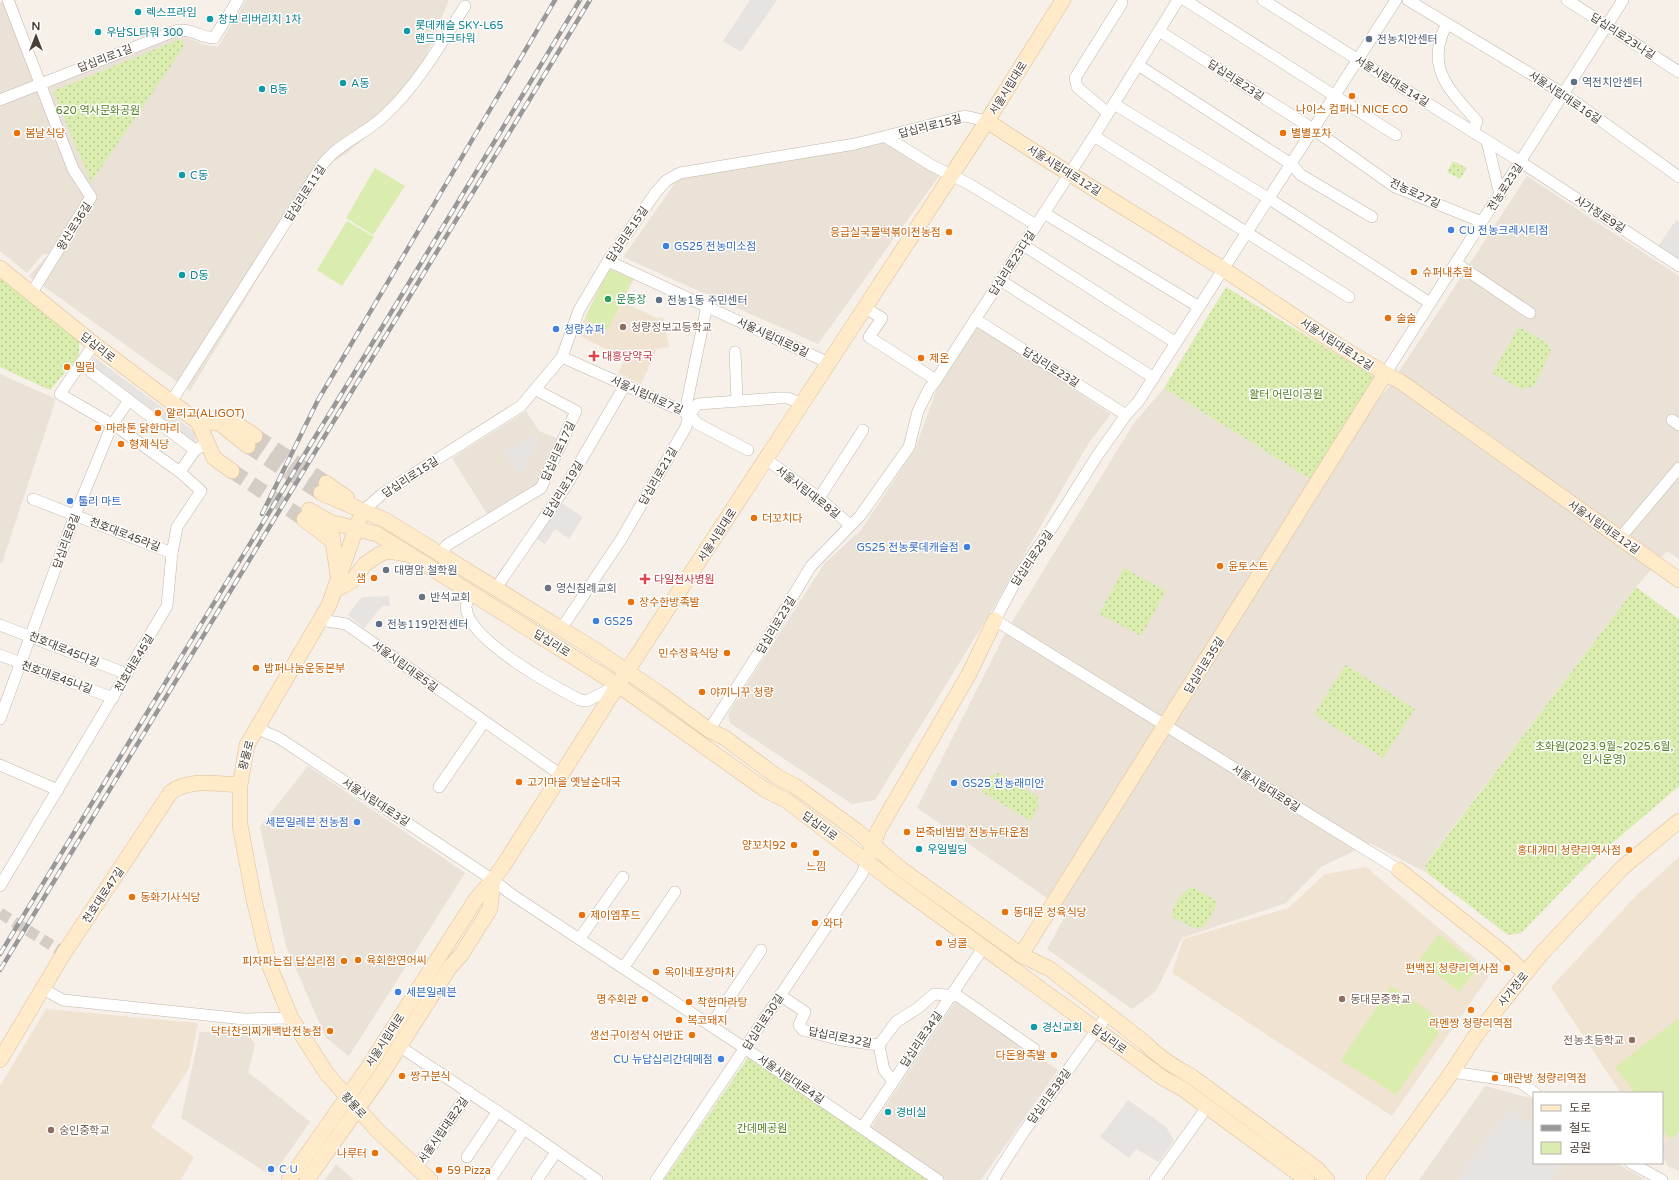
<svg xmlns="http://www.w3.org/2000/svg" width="1679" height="1180" font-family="'Varela Round','Noto Sans KR',sans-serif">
<defs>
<pattern id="green-dots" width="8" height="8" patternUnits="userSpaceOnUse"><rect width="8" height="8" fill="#daedaf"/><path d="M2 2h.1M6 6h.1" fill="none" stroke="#bdcc97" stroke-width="1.8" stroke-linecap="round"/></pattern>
</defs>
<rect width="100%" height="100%" fill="#f6f0e9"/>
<!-- residential -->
<g fill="#eae1d7">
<polygon points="8,0 15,0 46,87 182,35 202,44 218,47 246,0 449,0 408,100 347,153 326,166 190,391 29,276 46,257 51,257 90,192 48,254 43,254 27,273 0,251 0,3"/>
<polygon points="886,141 939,176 818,344 623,257 678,179"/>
<polygon points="1527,176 1679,276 1679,559 1667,551 1636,587 1425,864 1427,873 1370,843 1321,867 1286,903 1182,938 1156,991 1132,1009 1047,949 1067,912 917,808 1007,630 1134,423 1164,388 1312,480 1391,384"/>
<polygon points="978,326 1111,414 1088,444 995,605 875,800 852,804 730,723 728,714 824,564 861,530 915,449 936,391"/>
<polygon points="0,374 56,399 2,563 0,562"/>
<polygon points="526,411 539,431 561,440 539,486 489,517 452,458"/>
<polygon points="308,766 465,873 349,1056 326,1038 286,946 260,827"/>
<polygon points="955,1002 1058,1070 981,1180 945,1180 870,1129"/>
<polygon points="200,1032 247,1032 255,1045 248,1072 310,1122 272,1176 181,1118"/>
<polygon points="1485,1086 1534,1099 1534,1163 1616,1163 1646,1180 1419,1180"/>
<polygon points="1679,1132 1679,1171 1668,1166 1662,1156 1662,1146"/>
<polygon points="336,1164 354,1180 325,1180"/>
</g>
<!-- education -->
<g fill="#f0e3d2">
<polygon points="609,265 635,277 623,302 657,318 663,317 669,347 657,349 641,384 618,373 625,358 577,335"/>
<polygon points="1679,857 1679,1132 1662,1146 1662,1093 1621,1093 1551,987 1635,897"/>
<polygon points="1366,867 1483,965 1489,976 1392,1116 1172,973 1183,939 1288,908 1325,874"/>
<polygon points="46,1009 198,1023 189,1068 151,1127 194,1157 181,1180 0,1180 0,1086"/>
</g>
<!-- green -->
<g fill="url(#green-dots)">
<polygon points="180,39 185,45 91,182 53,91"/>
<polygon points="1453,161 1467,168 1460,179 1447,172"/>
<polygon points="0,273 79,334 79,356 50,390 0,367"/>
<polygon points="1226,287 1376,378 1312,480 1164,388"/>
<polygon points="1519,327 1547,343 1551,351 1534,386 1522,389 1492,373"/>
<polygon points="1124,568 1166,591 1141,636 1099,614"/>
<polygon points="1636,587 1679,619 1679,786 1587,865 1521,933 1508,935 1427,873 1425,865"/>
<polygon points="1346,665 1415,709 1383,758 1314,714"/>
<polygon points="998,773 1038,797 1038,807 1031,821 982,792 988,777"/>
<path d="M1193 887 1216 901 1217 905 1204 926 1196 929 1174 918 1172 915C1173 905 1183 890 1193 887Z"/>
<polygon points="749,1056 930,1180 664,1180"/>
</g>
<!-- pitch -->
<g fill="#daedaf">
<polygon points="375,168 405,186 373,235 346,218"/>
<polygon points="347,221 374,237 342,286 317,270"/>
<polygon points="609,269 632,279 608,330 585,319"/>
<polygon points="1439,934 1479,967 1459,992 1419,960"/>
<polygon points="1391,986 1429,1011 1439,1025 1438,1035 1396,1095 1341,1060"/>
<polygon points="1679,1018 1679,1132 1670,1139 1662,1129 1662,1093 1635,1093 1615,1067"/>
</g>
<!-- parking -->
<g fill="#e7e3e1">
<polygon points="750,0 777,0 741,52 723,41"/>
<polygon points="1676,220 1679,222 1679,261 1657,248"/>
<polygon points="94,357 195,432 196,445 88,366"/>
<polygon points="535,433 538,438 523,471 519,474 505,453"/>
<polygon points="560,502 583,517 569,539 555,529 545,544 536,538"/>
<polygon points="389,596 390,606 382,606 364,628 348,615 362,597"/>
<polygon points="1128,1100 1166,1127 1174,1140 1159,1162 1136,1149 1129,1158 1100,1137"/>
<polygon points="1508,1109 1534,1124 1534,1163 1563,1163 1552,1180 1458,1180"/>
</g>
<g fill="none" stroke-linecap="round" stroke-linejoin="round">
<!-- street-tunnel -->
<polyline stroke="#d4cdc5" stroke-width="11" stroke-dasharray="11 5.5" stroke-linecap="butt" points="0,913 64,953"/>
<!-- secondary-tunnel -->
<g stroke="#d4cdc5" stroke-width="15" stroke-dasharray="15 8" stroke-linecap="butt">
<polyline points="255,436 326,483"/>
<polyline points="248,446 321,493"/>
<polyline points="232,471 304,519"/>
</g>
<defs>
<g id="street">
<polyline points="8,0 73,169 91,197 31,294"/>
<polyline points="1185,0 1396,135"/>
<polyline points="1263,0 1521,162 1679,266"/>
<polyline points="1396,0 1138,402 1126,415 1097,456 1051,529 1019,575 995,620 1399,870"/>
<polyline points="1408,0 1564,94 1679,177"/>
<polyline points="1567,0 1679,72"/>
<path d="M1447 24C1424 66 1449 90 1477 121L1473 132"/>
<polyline points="1159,31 1313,129 1395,187 1482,222"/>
<polyline points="1138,65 1291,164 1301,175 1372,217"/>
<path d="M0 100 178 30C195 29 197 37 214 38L238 0"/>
<polyline points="1114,104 1268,198 1430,303"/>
<polyline points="1108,113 1077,87 1075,78 1122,3"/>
<polyline points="1094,136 1349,297"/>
<polyline points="886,137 931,165 969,184 1036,225"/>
<polyline points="1487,141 1500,195"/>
<polyline points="1044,213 1199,307"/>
<polyline points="1023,245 1176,343"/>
<polyline points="608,261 829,363"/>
<polyline points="1456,263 1530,313"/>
<polyline points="1000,280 1154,378"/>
<polyline points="865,308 882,318 869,337 936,380"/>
<polyline points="975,319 1126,415"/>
<polyline points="94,344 60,394 120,429 180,472"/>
<polyline points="735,352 737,400"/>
<polyline points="562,357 689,414 698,424 748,450"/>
<polyline points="81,364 195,450"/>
<polyline points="1385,374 1623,0"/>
<path d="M171 402 323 164C338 144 365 134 383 117 418 85 440 45 465 6"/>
<polyline points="689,414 698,404 779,398 788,398 802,404"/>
<polyline points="1672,420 1679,425"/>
<polyline points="766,459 819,498 850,525"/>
<polyline points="819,498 863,430"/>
<polyline points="33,499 172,553"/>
<polyline points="363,511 382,494 521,406 562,357 579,310 608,261 656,192 667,180 680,173 855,144 965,116 987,121"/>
<polyline points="1620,538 1679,468"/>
<polyline points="440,554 447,545 541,488 576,411 536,390"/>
<polyline points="496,588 566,486 625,385"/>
<path d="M472 593C470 597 466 602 466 607 468 640 553 686 580 700L587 701 618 685"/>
<polyline points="321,620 346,624 561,775"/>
<polyline points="0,625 127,674"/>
<polyline points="561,629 622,538 686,427 689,414 687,402 707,305"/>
<polyline points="0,655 113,698"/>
<polyline points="0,719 75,515 112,425 129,400"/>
<polyline points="256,728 279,738 493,880 511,894 746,1049 938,1180"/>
<polyline points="709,730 760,651 811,566 860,516 909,447 918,411 929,389 936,380 1094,136 1178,0"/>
<polyline points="0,765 58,790"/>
<polyline points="439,787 484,722"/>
<polyline points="0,886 167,606 172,553 177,527 201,491 180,472 195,450 208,443"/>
<polyline points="580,938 623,877"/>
<polyline points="624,967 675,892"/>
<polyline points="43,989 63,1000 244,1019 291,1018"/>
<polyline points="780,995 805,1012 799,1025 803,1030 841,1040 879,1045"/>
<polyline points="711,1025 761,950"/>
<polyline points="399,1046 524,1129 597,1180"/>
<polyline points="1452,1072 1520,1082 1535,1093"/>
<polyline points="893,1081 884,1070 879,1045 896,1022 918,1008 934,994 958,996 1034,1049"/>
<polyline points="862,1128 983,948"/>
<polyline points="467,1157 498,1111"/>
<polyline points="1631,1163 1662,1180"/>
<polyline points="417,1167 469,1092"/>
<polyline points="490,1180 524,1129"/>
<polyline points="537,1180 556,1152"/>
<polyline points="656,1180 862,874 867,861"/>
<polyline points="993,1180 1023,1133 1108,1014"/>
<polyline points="1155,1180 1207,1107"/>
</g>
<g id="secondary">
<path d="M987 121C1064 172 1144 219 1223 269 1282 307 1339 349 1401 382L1679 580"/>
<polyline points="0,268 94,344 198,422 214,458 232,471"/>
<polyline points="198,422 235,423 255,436"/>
<polyline points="218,422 248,446"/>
<polyline points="326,483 347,498"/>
<path d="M321 493 385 520 597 651 656 691 709 730 725 738 776 776 795 786 857 831 901 869 1021 955 1050 969 1145 1043C1159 1058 1174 1067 1191 1076L1317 1169 1327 1180"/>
<polyline points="309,510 330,522 377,534 618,685 764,789 787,801 892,881 1163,1078 1183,1089 1307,1180"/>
<polyline points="304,519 331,540"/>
<polyline points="359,520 329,605 247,745 240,785 240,825 254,900 270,967 291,1018 327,1074 377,1130 430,1180"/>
<polyline points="330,522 338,576"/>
<polyline points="335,590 352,581 365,564 380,554 389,551 406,554"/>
<polyline points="870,853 879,829 969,674 995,620"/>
<polyline points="1399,870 1501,951 1525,973"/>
<polyline points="1021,955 1385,374"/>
<path d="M0 1060 64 953 171 792C190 778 217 784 240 785"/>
<polyline points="289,1180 367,1069 476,899 493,880 505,863 627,671 987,121 1063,0"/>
<polyline points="307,1180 380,1077 450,967 461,955 490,909 493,880"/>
<polyline points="1374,1180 1452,1072 1476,1035 1542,953 1622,868 1679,821"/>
</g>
</defs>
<!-- street casing -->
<use href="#street" stroke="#c2b6ab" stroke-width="12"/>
<!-- secondary casing -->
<use href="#secondary" stroke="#dcc098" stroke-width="16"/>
<!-- street -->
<use href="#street" stroke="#fff" stroke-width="11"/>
<!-- secondary -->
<use href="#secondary" stroke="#ffeaca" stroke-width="15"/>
<defs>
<g id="rail">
<polyline points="262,514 318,400 555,0"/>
<polyline points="0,954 395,306 580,0"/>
<polyline points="0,970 590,0"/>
</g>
</defs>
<!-- rail casing -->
<use href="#rail" stroke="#989898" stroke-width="4.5"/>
<!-- rail -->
<use href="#rail" stroke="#fff" stroke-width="3" stroke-dasharray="9" stroke-linecap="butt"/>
</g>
<!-- markers -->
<g fill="#0f9aa8" stroke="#fff" stroke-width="1.5">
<circle cx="138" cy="12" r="4"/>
<circle cx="210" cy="19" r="4"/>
<circle cx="407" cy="31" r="4"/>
<circle cx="98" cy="32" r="4"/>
<circle cx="343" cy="83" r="4"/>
<circle cx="262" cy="89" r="4"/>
<circle cx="182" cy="175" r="4"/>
<circle cx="182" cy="275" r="4"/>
<circle cx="919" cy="849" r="4"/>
<circle cx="1034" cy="1027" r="4"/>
<circle cx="888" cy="1112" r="4"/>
</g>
<g fill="#5c6f8a" stroke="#fff" stroke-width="1.5">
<circle cx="1369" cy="39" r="4"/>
<circle cx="1574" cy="82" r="4"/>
<circle cx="659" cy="300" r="4"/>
<circle cx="379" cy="624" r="4"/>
</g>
<g fill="#e8710a" stroke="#fff" stroke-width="1.5">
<circle cx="1352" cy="96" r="4"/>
<circle cx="17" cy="133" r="4"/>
<circle cx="1283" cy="133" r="4"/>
<circle cx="949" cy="232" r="4"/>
<circle cx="1414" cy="272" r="4"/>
<circle cx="1388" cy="318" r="4"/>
<circle cx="921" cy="358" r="4"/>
<circle cx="67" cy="367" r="4"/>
<circle cx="158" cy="413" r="4"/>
<circle cx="98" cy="428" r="4"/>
<circle cx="121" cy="444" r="4"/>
<circle cx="754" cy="518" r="4"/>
<circle cx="1220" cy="566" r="4"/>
<circle cx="374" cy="578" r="4"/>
<circle cx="631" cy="602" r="4"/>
<circle cx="727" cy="653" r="4"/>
<circle cx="256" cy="668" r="4"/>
<circle cx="702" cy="692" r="4"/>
<circle cx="519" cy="782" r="4"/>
<circle cx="907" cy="832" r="4"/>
<circle cx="794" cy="845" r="4"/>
<circle cx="1629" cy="850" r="4"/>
<circle cx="816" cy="853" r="4"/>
<circle cx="132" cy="897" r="4"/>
<circle cx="1005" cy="912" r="4"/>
<circle cx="582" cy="915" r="4"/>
<circle cx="815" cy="923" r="4"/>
<circle cx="939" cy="943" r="4"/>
<circle cx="358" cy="960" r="4"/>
<circle cx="344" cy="961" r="4"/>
<circle cx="1507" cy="968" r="4"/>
<circle cx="656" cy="972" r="4"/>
<circle cx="645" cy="999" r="4"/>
<circle cx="689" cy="1002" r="4"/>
<circle cx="1471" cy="1010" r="4"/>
<circle cx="679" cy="1020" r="4"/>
<circle cx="330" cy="1031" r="4"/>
<circle cx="692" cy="1035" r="4"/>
<circle cx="1054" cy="1055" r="4"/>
<circle cx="402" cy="1076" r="4"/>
<circle cx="1495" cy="1078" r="4"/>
<circle cx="375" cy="1153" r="4"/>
<circle cx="439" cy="1170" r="4"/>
</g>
<g fill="#3f7fe0" stroke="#fff" stroke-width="1.5">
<circle cx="1451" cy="230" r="4"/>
<circle cx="666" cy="246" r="4"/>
<circle cx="556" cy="329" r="4"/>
<circle cx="70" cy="501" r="4"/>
<circle cx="967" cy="547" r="4"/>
<circle cx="596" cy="621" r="4"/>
<circle cx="954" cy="783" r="4"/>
<circle cx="357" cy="822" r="4"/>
<circle cx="398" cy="992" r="4"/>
<circle cx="721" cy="1059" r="4"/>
<circle cx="271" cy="1169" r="4"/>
</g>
<circle fill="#2e9e5b" stroke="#fff" stroke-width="1.5" cx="608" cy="299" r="4"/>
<g fill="#8d6e63" stroke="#fff" stroke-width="1.5">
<circle cx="623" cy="327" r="4"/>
<circle cx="1342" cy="999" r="4"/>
<circle cx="1632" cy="1040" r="4"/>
<circle cx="51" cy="1130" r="4"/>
</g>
<g fill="#e0444e" stroke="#fff" stroke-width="1.5">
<path d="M592 350h4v4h4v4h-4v4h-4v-4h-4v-4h4z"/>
<path d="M643 573h4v4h4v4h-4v4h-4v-4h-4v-4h4z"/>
</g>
<g fill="#6b7280" stroke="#fff" stroke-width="1.5">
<circle cx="386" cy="570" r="4"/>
<circle cx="548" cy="588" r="4"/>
<circle cx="422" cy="597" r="4"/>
</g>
<g text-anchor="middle" stroke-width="3" stroke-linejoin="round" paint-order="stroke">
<!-- culture labels -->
<g font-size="11" fill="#0d838f" stroke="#fff" text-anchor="start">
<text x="146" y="16">렉스프라임</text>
<text x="218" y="23">창보 리버리치 1차</text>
<text x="415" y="29">롯데캐슬 SKY-L65<tspan x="415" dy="13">랜드마크타워</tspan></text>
<text x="106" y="36">우남SL타워 300</text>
<text x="351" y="87">A동</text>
<text x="270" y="93">B동</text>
<text x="190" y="179">C동</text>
<text x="190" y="279">D동</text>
<text x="927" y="853">우일빌딩</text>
<text x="1042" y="1031">경신교회</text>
<text x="896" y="1116">경비실</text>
</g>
<!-- street labels -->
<g font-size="11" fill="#4a4036" stroke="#fff">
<text transform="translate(1623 36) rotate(33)" y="4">답십리로23나길</text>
<text transform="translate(105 58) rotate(-21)" y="4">답십리로1길</text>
<text transform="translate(1236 80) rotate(33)" y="4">답십리로23길</text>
<text transform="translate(1392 81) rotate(32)" y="4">서울시립대로14길</text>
<text transform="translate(1008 88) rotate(-58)" y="4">서울시립대로</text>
<text transform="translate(1565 97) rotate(34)" y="4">서울시립대로16길</text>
<text transform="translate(930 126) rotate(-14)" y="4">답십리로15길</text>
<text transform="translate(1064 170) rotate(32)" y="4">서울시립대로12길</text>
<text transform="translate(1505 187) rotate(-57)" y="4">전농로23길</text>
<text transform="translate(305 193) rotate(-57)" y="4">답십리로11길</text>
<text transform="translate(1415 193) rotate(25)" y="4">전농로27길</text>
<text transform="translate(1600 214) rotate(33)" y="4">사가정로9길</text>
<text transform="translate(74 226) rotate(-58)" y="4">왕산로36길</text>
<text transform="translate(627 234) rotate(-56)" y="4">답십리로15길</text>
<text transform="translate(1012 263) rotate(-57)" y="4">답십리로23다길</text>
<text transform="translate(773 337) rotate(25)" y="4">서울시립대로9길</text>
<text transform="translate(1337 344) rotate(33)" y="4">서울시립대로12길</text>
<text transform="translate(98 347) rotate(38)" y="4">답십리로</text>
<text transform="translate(1051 367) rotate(32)" y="4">답십리로23길</text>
<text transform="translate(647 395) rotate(24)" y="4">서울시립대로7길</text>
<text transform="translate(558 451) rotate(-65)" y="4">답십리로17길</text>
<text transform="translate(658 476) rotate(-60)" y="4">답십리로21길</text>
<text transform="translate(410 477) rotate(-33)" y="4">답십리로15길</text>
<text transform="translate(563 489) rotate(-58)" y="4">답십리로19길</text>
<text transform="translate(808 492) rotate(38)" y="4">서울시립대로8길</text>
<text transform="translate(1604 527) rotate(35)" y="4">서울시립대로12길</text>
<text transform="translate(125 534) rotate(21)" y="4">천호대로45라길</text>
<text transform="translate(717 535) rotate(-57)" y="4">서울시립대로</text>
<text transform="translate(66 541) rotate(-70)" y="4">답십리로8길</text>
<text transform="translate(1032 558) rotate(-56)" y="4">답십리로29길</text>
<text transform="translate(776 625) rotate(-59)" y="4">답십리로23길</text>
<text transform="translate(552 643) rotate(32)" y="4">답십리로</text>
<text transform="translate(64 649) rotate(22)" y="4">천호대로45다길</text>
<text transform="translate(134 663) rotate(-59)" y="4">천호대로45길</text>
<text transform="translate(1204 665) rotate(-58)" y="4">답십리로35길</text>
<text transform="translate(405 666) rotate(36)" y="4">서울시립대로5길</text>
<text transform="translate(57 677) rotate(20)" y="4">천호대로45나길</text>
<text transform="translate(246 755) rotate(-75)" y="4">황물로</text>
<text transform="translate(1266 788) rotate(32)" y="4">서울시립대로8길</text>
<text transform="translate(376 802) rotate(33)" y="4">서울시립대로3길</text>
<text transform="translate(820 826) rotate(36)" y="4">답십리로</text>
<text transform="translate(103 895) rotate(-56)" y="4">천호대로47길</text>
<text transform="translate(1513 989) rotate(-51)" y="4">사가정로</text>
<text transform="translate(763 1022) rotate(-57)" y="4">답십리로30길</text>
<text transform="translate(840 1037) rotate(11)" y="4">답십리로32길</text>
<text transform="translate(921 1039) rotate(-56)" y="4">답십리로34길</text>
<text transform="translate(1109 1039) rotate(36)" y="4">답십리로</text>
<text transform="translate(385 1040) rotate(-57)" y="4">서울시립대로</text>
<text transform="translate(791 1079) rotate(34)" y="4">서울시립대로4길</text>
<text transform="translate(1049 1096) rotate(-54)" y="4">답십리로38길</text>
<text transform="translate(354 1105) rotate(48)" y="4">황물로</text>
<text transform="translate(443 1130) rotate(-55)" y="4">서울시립대로2길</text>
</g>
<!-- service labels -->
<g font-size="11" fill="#4e5e75" stroke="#fff" text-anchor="start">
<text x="1377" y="43">전농치안센터</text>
<text x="1582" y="86">역전치안센터</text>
<text x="667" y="304">전농1동 주민센터</text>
<text x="387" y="628">전농119안전센터</text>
</g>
<!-- food labels -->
<g font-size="11" fill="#c56008" stroke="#fff" text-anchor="start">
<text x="1352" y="113" text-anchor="middle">나이스 컴퍼니 NICE CO</text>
<text x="25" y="137">봄날식당</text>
<text x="1291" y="137">별별포차</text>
<text x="941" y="236" text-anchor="end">응급실국물떡볶이전농점</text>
<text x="1422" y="276">슈퍼내추럴</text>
<text x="1396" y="322">술술</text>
<text x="929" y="362">제온</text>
<text x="75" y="371">밀림</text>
<text x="166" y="417">알리고(ALIGOT)</text>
<text x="106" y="432">마라톤 닭한마리</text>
<text x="129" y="448">형제식당</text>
<text x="762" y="522">더꼬치다</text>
<text x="1228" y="570">윤토스트</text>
<text x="366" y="582" text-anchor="end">샘</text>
<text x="639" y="606">장수한방족발</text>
<text x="719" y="657" text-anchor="end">민수정육식당</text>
<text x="264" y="672">밥퍼나눔운동본부</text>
<text x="710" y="696">야끼니꾸 청량</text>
<text x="527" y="786">고기마을 옛날순대국</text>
<text x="915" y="836">본죽비빔밥 전농뉴타운점</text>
<text x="786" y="849" text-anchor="end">양꼬치92</text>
<text x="1621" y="854" text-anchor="end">홍대개미 청량리역사점</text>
<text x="816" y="870" text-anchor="middle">느낌</text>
<text x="140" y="901">동화기사식당</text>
<text x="1013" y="916">동대문 정육식당</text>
<text x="590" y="919">제이엠푸드</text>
<text x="823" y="927">와다</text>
<text x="947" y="947">넝쿨</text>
<text x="366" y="964">육회한연어씨</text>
<text x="336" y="965" text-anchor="end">피자파는집 답십리점</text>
<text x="1499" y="972" text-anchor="end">편백집 청량리역사점</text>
<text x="664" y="976">옥이네포장마차</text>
<text x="637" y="1003" text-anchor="end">명주회관</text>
<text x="697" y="1006">착한마라탕</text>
<text x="687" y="1024">복코돼지</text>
<text x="1471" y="1027" text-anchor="middle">라멘짱 청량리역점</text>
<text x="322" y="1035" text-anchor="end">닥터찬의찌개백반전농점</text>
<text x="684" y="1039" text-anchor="end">생선구이정식 어반正</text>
<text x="1046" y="1059" text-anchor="end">다돈왕족발</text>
<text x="410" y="1080">짱구분식</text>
<text x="1503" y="1082">매란방 청량리역점</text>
<text x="367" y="1157" text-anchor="end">나루터</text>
<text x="447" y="1174">59 Pizza</text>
</g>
<!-- park labels -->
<g font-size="11" fill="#558124" stroke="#fff">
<text x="98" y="114">620 역사문화공원</text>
<text x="1286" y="398">활터 어린이공원</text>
<text x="1604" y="750">초화원(2023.9월~2025.6월,<tspan x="1604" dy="13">임시운영)</tspan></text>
<text x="762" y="1132">간데메공원</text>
</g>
<!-- shop labels -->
<g font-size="11" fill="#366cbe" stroke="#fff" text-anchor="start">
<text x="1459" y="234">CU 전농크레시티점</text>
<text x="674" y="250">GS25 전농미소점</text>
<text x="564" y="333">청량슈퍼</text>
<text x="78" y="505">툴리 마트</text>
<text x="959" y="551" text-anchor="end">GS25 전농롯데캐슬점</text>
<text x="604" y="625">GS25</text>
<text x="962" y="787">GS25 전농래미안</text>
<text x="349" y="826" text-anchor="end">세븐일레븐 전농점</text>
<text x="406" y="996">세븐일레븐</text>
<text x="713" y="1063" text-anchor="end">CU 뉴답십리간데메점</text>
<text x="279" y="1173">C U</text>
</g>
<!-- leisure labels -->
<g font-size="11" fill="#27864d" stroke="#fff" text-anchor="start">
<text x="616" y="303">운동장</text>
</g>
<!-- education labels -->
<g font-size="11" fill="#785e54" stroke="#fff" text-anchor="start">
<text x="631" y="331">청량정보고등학교</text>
<text x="1350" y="1003">동대문중학교</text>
<text x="1624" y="1044" text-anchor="end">전농초등학교</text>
<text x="59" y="1134">숭인중학교</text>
</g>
<!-- health labels -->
<g font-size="11" fill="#be3a42" stroke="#fff" text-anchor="start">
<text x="602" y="360">대흥당약국</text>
<text x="654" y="583">다일천사병원</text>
</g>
<!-- worship labels -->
<g font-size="11" fill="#5b616d" stroke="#fff" text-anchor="start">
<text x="394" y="574">대명암 철학원</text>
<text x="556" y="592">영신침례교회</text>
<text x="430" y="601">반석교회</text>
</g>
</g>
<!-- legend -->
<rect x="1533" y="1092" width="130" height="72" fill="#ffffff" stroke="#b7b3af"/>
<rect x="1541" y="1105" width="20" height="6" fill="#ffeaca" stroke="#b7b3af"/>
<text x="1569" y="1112" font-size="12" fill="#4a4036">도로</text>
<rect x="1541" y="1125" width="20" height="6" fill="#989898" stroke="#b7b3af"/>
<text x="1569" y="1132" font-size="12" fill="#4a4036">철도</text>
<rect x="1541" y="1142" width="20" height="12" fill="#daedaf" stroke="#b7b3af"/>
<text x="1569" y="1152" font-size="12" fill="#4a4036">공원</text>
<!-- north arrow -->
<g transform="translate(36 36)" stroke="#ffffff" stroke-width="3" paint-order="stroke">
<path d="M0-3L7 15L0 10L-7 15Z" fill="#4a4036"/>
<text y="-6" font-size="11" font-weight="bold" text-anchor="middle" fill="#4a4036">N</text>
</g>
</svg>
